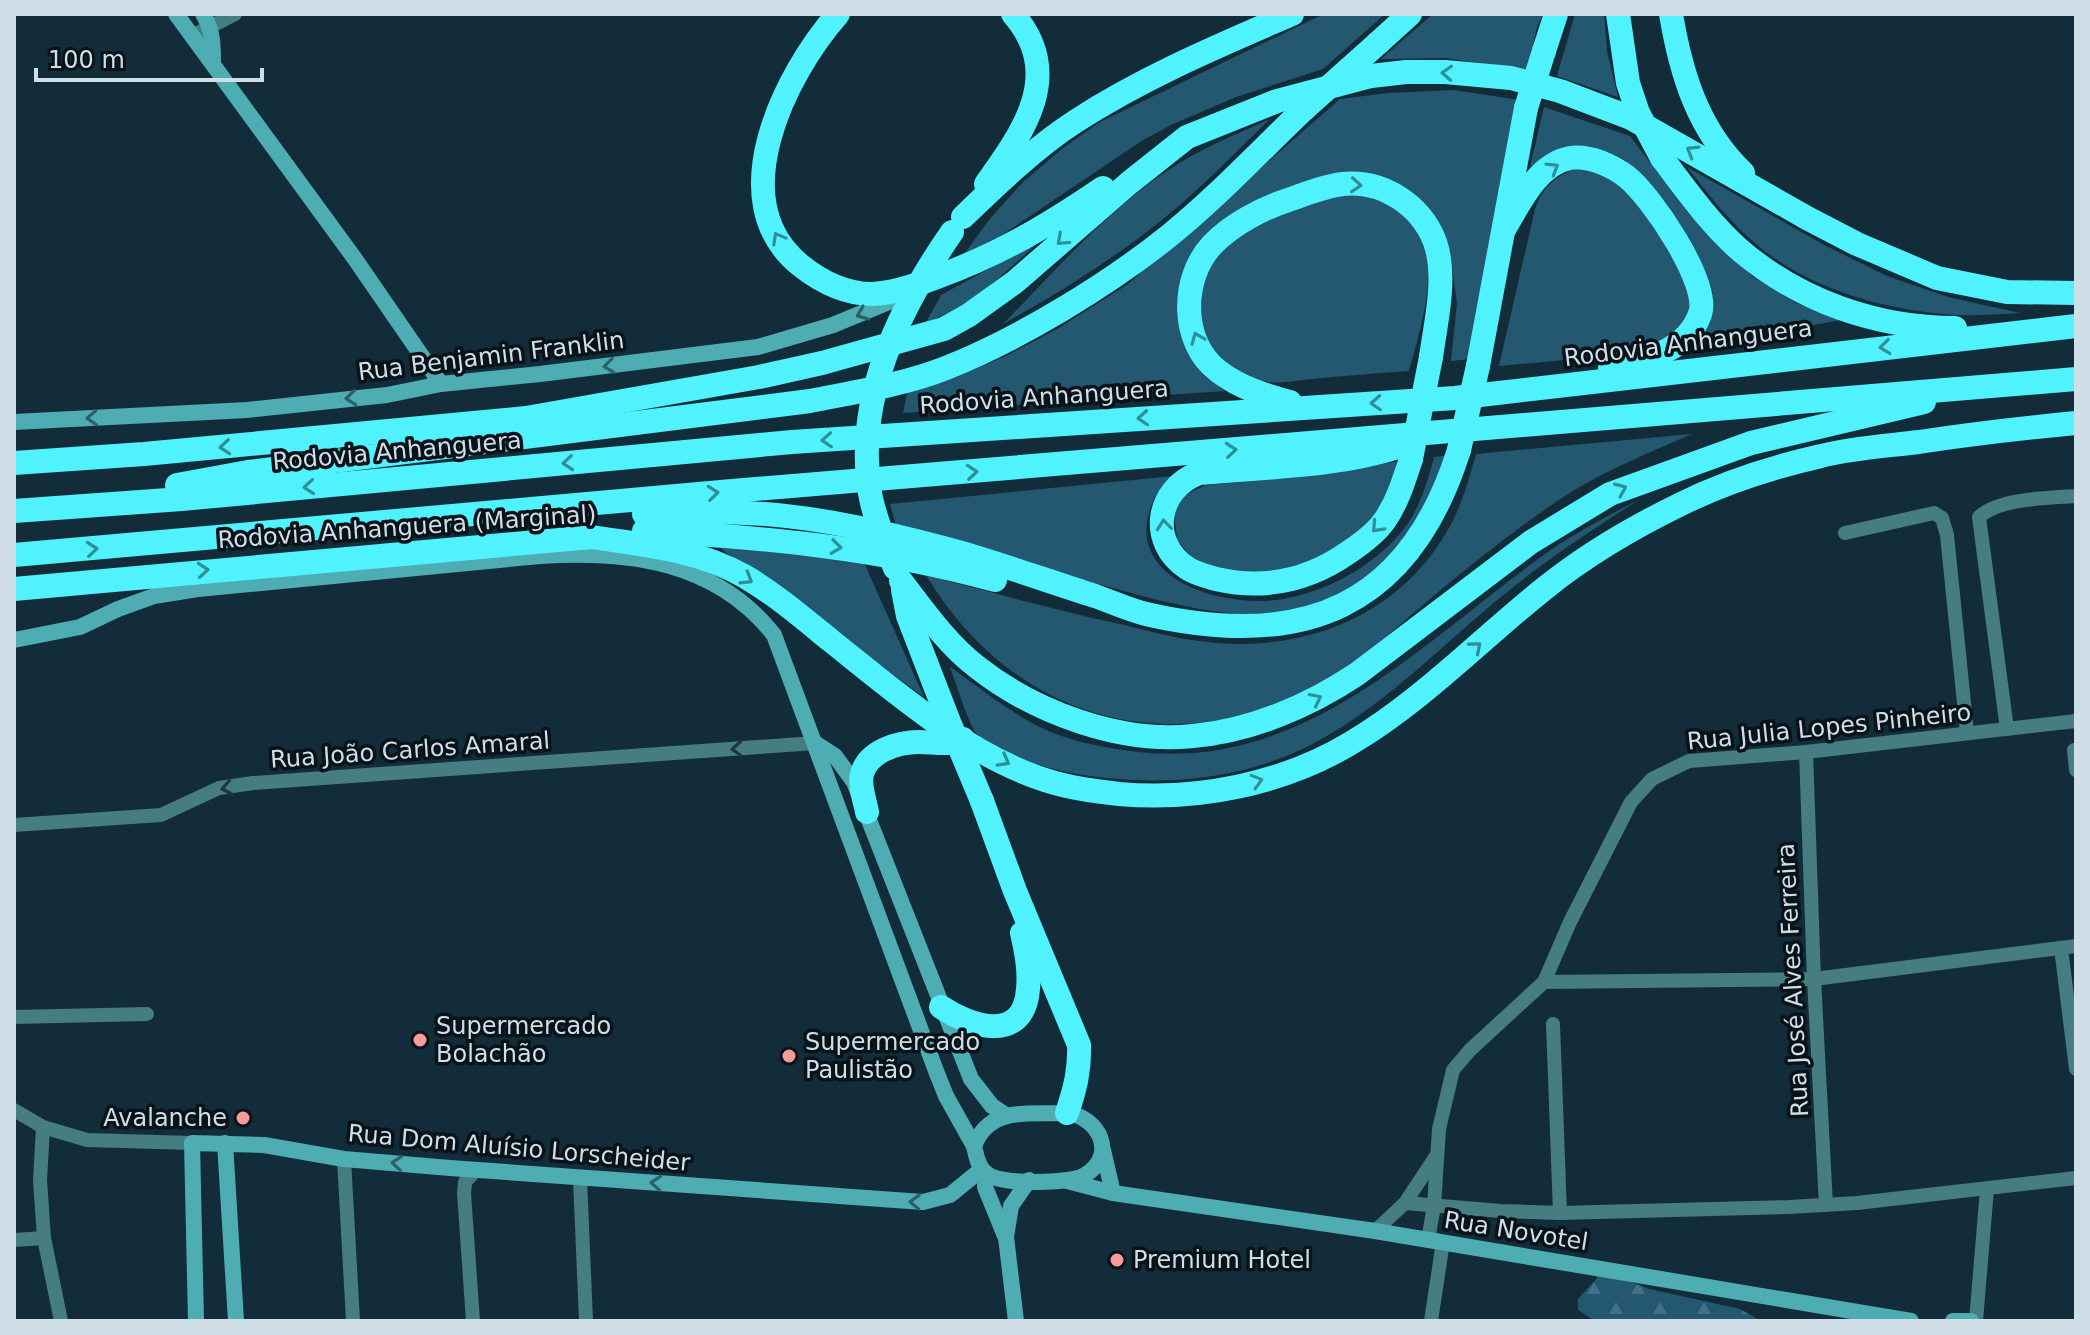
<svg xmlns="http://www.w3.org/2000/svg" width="2090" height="1335" font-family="'DejaVu Sans',sans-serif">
<defs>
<pattern id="forest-firs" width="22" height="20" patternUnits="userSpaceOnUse" patternTransform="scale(2)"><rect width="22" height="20" fill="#245870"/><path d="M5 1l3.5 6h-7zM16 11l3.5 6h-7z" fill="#437084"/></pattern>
</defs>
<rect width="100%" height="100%" fill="#132c39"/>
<!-- green -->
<g fill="#245870">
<polygon points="1324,14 1385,14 1323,69 1236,97 1173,124 1143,140 999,237 965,253 989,220 1023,182 1063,148 1100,122"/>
<polygon points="1433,14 1543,14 1537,27 1527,71 1446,58 1381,59"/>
<polygon points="1575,14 1604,14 1607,51 1618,97 1557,76"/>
<polygon points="1454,90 1519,100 1470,359 1451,361 1457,303 1452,267 1443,236 1376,178 1203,240 1189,353 1203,375 1225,391 903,413 907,393 957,377 1008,355 1059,328 1128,284 1340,99 1388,93"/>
<path d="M1544 107 1630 136 1689 214 1752 276 1794 302 1841 320 1693 347C1705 332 1714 316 1713 297 1711 264 1650 178 1623 159 1617 155 1607 151 1600 150 1575 145 1552 155 1530 167Z"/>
<path d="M1270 119C1235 153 1200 189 1162 220 1112 260 1059 293 1003 324 1061 265 1123 192 1197 153 1221 140 1246 130 1270 119Z"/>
<path d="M1687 167 1826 246 1887 276 1948 297 2020 313C1999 314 1978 316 1958 315 1884 311 1803 288 1748 237 1725 216 1706 191 1687 167Z"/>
<path d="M1572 170H1589L1623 184 1684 270 1692 312 1667 343 1619 355 1499 366 1535 209C1542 189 1552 179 1572 170Z"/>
<path d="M1326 196C1340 196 1356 194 1370 196 1379 197 1389 205 1397 210 1450 244 1422 322 1409 371 1376 373 1344 376 1311 379 1298 380 1282 384 1269 382 1204 372 1177 303 1219 252 1245 221 1290 210 1326 196Z"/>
<polygon points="1040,241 975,299 925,324 941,295"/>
<path d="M1692 434C1641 456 1592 476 1547 508 1504 538 1463 571 1423 605 1390 632 1361 662 1323 683 1172 765 1014 721 926 575 989 592 1052 609 1115 623 1143 629 1171 638 1199 641 1299 655 1398 619 1449 528 1462 505 1469 479 1476 454Z"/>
<path d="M1452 455 1426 520 1358 587 1295 611 1243 615 1199 609 1157 600 897 529 890 504 1174 476C1168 483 1158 491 1154 499 1117 580 1225 609 1283 599 1328 591 1374 566 1403 530 1420 508 1427 483 1434 457Z"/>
<polygon points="1400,461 1391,491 1374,516 1353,537 1329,554 1272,575 1223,573 1192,558 1177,539 1174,513 1185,495 1206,485 1300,477"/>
<path d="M1640 499C1594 529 1548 558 1506 593 1446 641 1392 699 1325 737 1253 779 1171 787 1090 776 1059 772 999 757 977 734 969 726 955 680 950 667 976 685 1002 706 1030 722 1056 737 1086 744 1116 749 1295 780 1409 653 1541 557 1572 534 1606 517 1640 499Z"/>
<polygon points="720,548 862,558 924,697"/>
</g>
<!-- forest -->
<polygon fill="url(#forest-firs)" points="1599,1269 1649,1289 1740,1309 1761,1321 1595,1321 1578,1310 1578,1299 1597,1278"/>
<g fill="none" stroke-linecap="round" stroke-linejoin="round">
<!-- street -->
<g stroke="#457d81" stroke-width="14">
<polyline points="192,36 235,14"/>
<polyline points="1845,533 1934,513 1942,518 1947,535 1967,733"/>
<path d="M2007 729 1979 517C1999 498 2050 498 2076 496"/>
<polyline points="2074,750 2076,770"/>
<polyline points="1806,752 1814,979 1826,1205"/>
<polyline points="14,825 161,815 219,788 253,783 815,743"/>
<polyline points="2061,948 2076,1069"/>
<polyline points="1544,982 1814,979 2076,946"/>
<polyline points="14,1017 147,1014"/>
<polyline points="1553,1024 1560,1213"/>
<polyline points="14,1110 43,1127 87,1140 192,1143"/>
<polyline points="43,1127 40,1180 44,1238 61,1321"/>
<polyline points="344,1159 353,1321"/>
<polyline points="580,1178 586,1321"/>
<polyline points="1405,1203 1501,1211 1560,1213 1789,1207 1857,1203 2076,1178"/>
<polyline points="1375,1231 1405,1203 1436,1156"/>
<polyline points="14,1240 44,1238"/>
<polyline points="1428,1240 1434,1206 1439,1129 1453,1070 1470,1050 1544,982 1570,922 1631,802 1652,779 1689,761 1806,752 2076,721"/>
<polyline points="473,1321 464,1193 465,1182 476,1170"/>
<polyline points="1431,1321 1443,1242"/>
<polyline points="1976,1321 1987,1189"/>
</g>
<!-- secondary -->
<g stroke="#4dadb3" stroke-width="16">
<polyline points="176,14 355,259 441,384"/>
<path d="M203 14C213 30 213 45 213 64"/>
<polyline points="14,422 247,410 387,395 441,384 540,374 758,347 833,325 903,296"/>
<path d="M14 640 80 627 118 609 154 596 198 589 540 556C628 550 716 561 774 635L936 1071 946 1096 974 1146"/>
<polyline points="815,743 835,756 854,782 971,1079 992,1106 1007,1116"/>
<path d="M1067 1113C1099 1117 1118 1155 1085 1175 1070 1184 1001 1185 987 1174 978 1168 976 1155 974 1146 990 1105 1030 1115 1067 1113Z"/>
<polyline points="225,1143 236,1321"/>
<polyline points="1103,1150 1113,1193"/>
<polyline points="986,1173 985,1187 1005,1236"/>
<polyline points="1067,1181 1113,1193 1375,1231 1911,1321"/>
<polyline points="196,1321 192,1143 264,1145 344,1159 450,1168 923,1202 950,1195 982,1169"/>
<polyline points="1016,1321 1006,1237 1011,1206 1029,1180"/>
<polyline points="1953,1321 1971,1321"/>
</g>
<!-- highway -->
<g stroke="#50f3fd" stroke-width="24">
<path d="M838 14C785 74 721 201 800 265 820 281 845 294 872 294 895 293 916 285 937 277 1000 254 1047 226 1103 188"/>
<polyline points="1618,14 1628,83 1638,113"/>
<path d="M1671 14C1681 74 1698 130 1743 173"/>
<polyline points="1378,43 1410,14"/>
<polyline points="1544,51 1556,14"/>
<path d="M1662 158C1686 190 1711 225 1741 251 1800 301 1877 328 1955 328"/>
<path d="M986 184C1024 131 1065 74 1013 14"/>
<path d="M963 217C997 184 1037 146 1076 121 1144 77 1218 46 1292 14"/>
<path d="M1505 228C1520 202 1538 164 1570 158 1590 155 1613 166 1627 177 1651 196 1711 284 1700 314 1686 353 1645 359 1610 368"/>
<polyline points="1478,366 1526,108"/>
<path d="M1290 402C1264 395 1240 388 1218 371 1180 342 1181 278 1212 245 1232 224 1263 208 1291 199 1308 193 1325 186 1343 184 1383 180 1421 205 1435 242 1447 277 1436 321 1431 357"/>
<path d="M1398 447C1334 467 1265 467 1199 473 1156 489 1148 542 1187 568 1196 574 1206 576 1216 579 1264 590 1308 581 1349 552 1361 544 1376 533 1385 520 1398 501 1404 480 1411 459"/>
<polyline points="14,463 144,454 526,418 759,377 822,363 944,329 969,315 1015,282 1129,183 1187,137 1277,101 1371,76 1406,72 1445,72 1511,78 1560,91 1631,118 1807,218 1857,244 1937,278 2007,292 2076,293"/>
<path d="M177 485 248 472 810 401C855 392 903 385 946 368 1019 339 1108 285 1170 235 1217 197 1259 152 1303 110"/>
<polyline points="14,511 182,499 792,442 1455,398 2076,326"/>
<path d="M644 514C678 513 713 511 747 513 819 516 892 534 962 553 1006 566 1051 582 1095 596 1112 602 1129 610 1146 614 1302 650 1409 609 1459 450"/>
<path d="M644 531C763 537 880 548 995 580"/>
<polyline points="14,555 732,491 2076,379"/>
<path d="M901 581C924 611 947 644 977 667 1034 712 1120 744 1193 736 1251 731 1309 706 1357 674L1531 542 1610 494 1751 443 1924 402"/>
<path d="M14 589 592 537C643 545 697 549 744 576 775 594 803 618 830 640 894 691 967 755 1045 780 1069 788 1094 791 1119 794 1197 801 1283 784 1351 743 1422 701 1481 639 1545 588 1586 555 1632 528 1679 505 1723 483 1773 467 1821 456 1852 448 1887 446 1919 442 1971 434 2024 428 2076 423"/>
<polyline points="903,590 908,616 951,727"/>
<path d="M982 801 1015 891 1079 1045C1080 1070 1075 1089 1067 1113"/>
<path d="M867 812C865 801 859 785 862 774 868 751 898 742 919 742 935 742 948 746 963 739"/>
<path d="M941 1007C971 1027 1024 1044 1028 989 1030 970 1026 951 1022 933"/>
</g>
<!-- highway-bridge -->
<g stroke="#50f3fd" stroke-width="24">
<polyline points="1526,108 1544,51"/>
<polyline points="1303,110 1378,43"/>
<polyline points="1638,113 1662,158"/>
<polyline points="1459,450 1478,366"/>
<polyline points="1411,459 1431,357"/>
<path d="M895 568C886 544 874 518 870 493 854 399 900 307 952 232"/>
<polyline points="951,727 982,801"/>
</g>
</g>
<!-- one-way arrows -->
<defs><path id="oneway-chevron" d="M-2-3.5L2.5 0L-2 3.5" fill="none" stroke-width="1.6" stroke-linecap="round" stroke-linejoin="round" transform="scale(2)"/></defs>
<g stroke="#308e96">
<use href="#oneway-chevron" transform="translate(1447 73) rotate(-177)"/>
<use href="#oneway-chevron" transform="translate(1692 151) rotate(-149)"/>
<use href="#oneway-chevron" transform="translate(1553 168) rotate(-31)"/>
<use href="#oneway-chevron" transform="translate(1356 185) rotate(4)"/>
<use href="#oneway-chevron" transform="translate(778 238) rotate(-119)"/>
<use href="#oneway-chevron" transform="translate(1062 240) rotate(138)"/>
<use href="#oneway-chevron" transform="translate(1197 338) rotate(-112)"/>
<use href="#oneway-chevron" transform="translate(1885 347) rotate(173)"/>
<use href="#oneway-chevron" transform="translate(1376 403) rotate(177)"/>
<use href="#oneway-chevron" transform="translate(1143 418) rotate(176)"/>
<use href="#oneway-chevron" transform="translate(827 440) rotate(176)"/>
<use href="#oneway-chevron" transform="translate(225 447) rotate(175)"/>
<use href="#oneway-chevron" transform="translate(1231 450) rotate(-5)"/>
<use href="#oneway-chevron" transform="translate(568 463) rotate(175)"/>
<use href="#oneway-chevron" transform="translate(972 472) rotate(-5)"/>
<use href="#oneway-chevron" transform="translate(309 487) rotate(175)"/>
<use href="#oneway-chevron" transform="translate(1621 489) rotate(-23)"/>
<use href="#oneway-chevron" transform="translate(713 493) rotate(-6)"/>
<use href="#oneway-chevron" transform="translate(1164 525) rotate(-96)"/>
<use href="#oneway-chevron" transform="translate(1377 527) rotate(133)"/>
<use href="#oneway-chevron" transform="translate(836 547) rotate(7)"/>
<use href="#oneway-chevron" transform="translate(92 549) rotate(-5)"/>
<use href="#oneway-chevron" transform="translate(203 570) rotate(-5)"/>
<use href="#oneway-chevron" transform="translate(747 579) rotate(31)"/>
<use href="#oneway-chevron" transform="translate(1476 647) rotate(-40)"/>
<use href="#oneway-chevron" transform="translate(1316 699) rotate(-26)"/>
<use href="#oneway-chevron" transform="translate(1004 761) rotate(29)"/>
<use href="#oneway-chevron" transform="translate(1257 781) rotate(-16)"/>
</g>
<g stroke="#2b6066">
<use href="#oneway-chevron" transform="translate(862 314) rotate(158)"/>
<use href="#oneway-chevron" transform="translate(609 366) rotate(173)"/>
<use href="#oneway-chevron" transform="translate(351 398) rotate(174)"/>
<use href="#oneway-chevron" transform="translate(92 418) rotate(177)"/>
<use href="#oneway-chevron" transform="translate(397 1163) rotate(-175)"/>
<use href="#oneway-chevron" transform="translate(656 1183) rotate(-176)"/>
<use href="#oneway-chevron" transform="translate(915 1202) rotate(-178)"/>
</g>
<g stroke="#1e383d">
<use href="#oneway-chevron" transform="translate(737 749) rotate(176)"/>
<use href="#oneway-chevron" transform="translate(227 788) rotate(169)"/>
</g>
<!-- markers -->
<g fill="#f59b9b" stroke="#091319" stroke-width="3">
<circle cx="420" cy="1040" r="8"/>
<circle cx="789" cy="1056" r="8"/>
<circle cx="243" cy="1118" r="8"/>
<circle cx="1117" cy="1260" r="8"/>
</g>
<g text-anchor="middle" stroke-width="7" stroke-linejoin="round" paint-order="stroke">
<!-- street labels -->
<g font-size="24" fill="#d0dfe7" stroke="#091319">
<text transform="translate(1688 343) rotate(-7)" y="8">Rodovia Anhanguera</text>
<text transform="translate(491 356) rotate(-7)" y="8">Rua Benjamin Franklin</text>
<text transform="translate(1044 397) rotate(-4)" y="8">Rodovia Anhanguera</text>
<text transform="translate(397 451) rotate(-5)" y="8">Rodovia Anhanguera</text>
<text transform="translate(407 527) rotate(-4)" y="8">Rodovia Anhanguera (Marginal)</text>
<text transform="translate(1829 727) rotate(-6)" y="8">Rua Julia Lopes Pinheiro</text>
<text transform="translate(410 750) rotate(-4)" y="8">Rua João Carlos Amaral</text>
<text transform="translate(1793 980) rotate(-93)" y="8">Rua José Alves Ferreira</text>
<text transform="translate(519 1148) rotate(5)" y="8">Rua Dom Aluísio Lorscheider</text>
<text transform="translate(1516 1231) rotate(9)" y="8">Rua Novotel</text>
</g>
<!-- poi labels -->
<g font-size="24" fill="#d0dfe7" stroke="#091319" text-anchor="start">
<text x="436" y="1034">Supermercado<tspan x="436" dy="28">Bolachão</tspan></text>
<text x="805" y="1050">Supermercado<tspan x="805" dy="28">Paulistão</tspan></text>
<text x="227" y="1126" text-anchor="end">Avalanche</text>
<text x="1133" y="1268">Premium Hotel</text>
</g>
</g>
<!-- border -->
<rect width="2090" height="1335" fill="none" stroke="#d0dfe7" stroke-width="32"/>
<!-- scale -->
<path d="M36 68v12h226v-12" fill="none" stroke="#d0dfe7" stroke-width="4"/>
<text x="48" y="68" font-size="24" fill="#d0dfe7" stroke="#091319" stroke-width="6" paint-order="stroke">100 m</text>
</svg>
